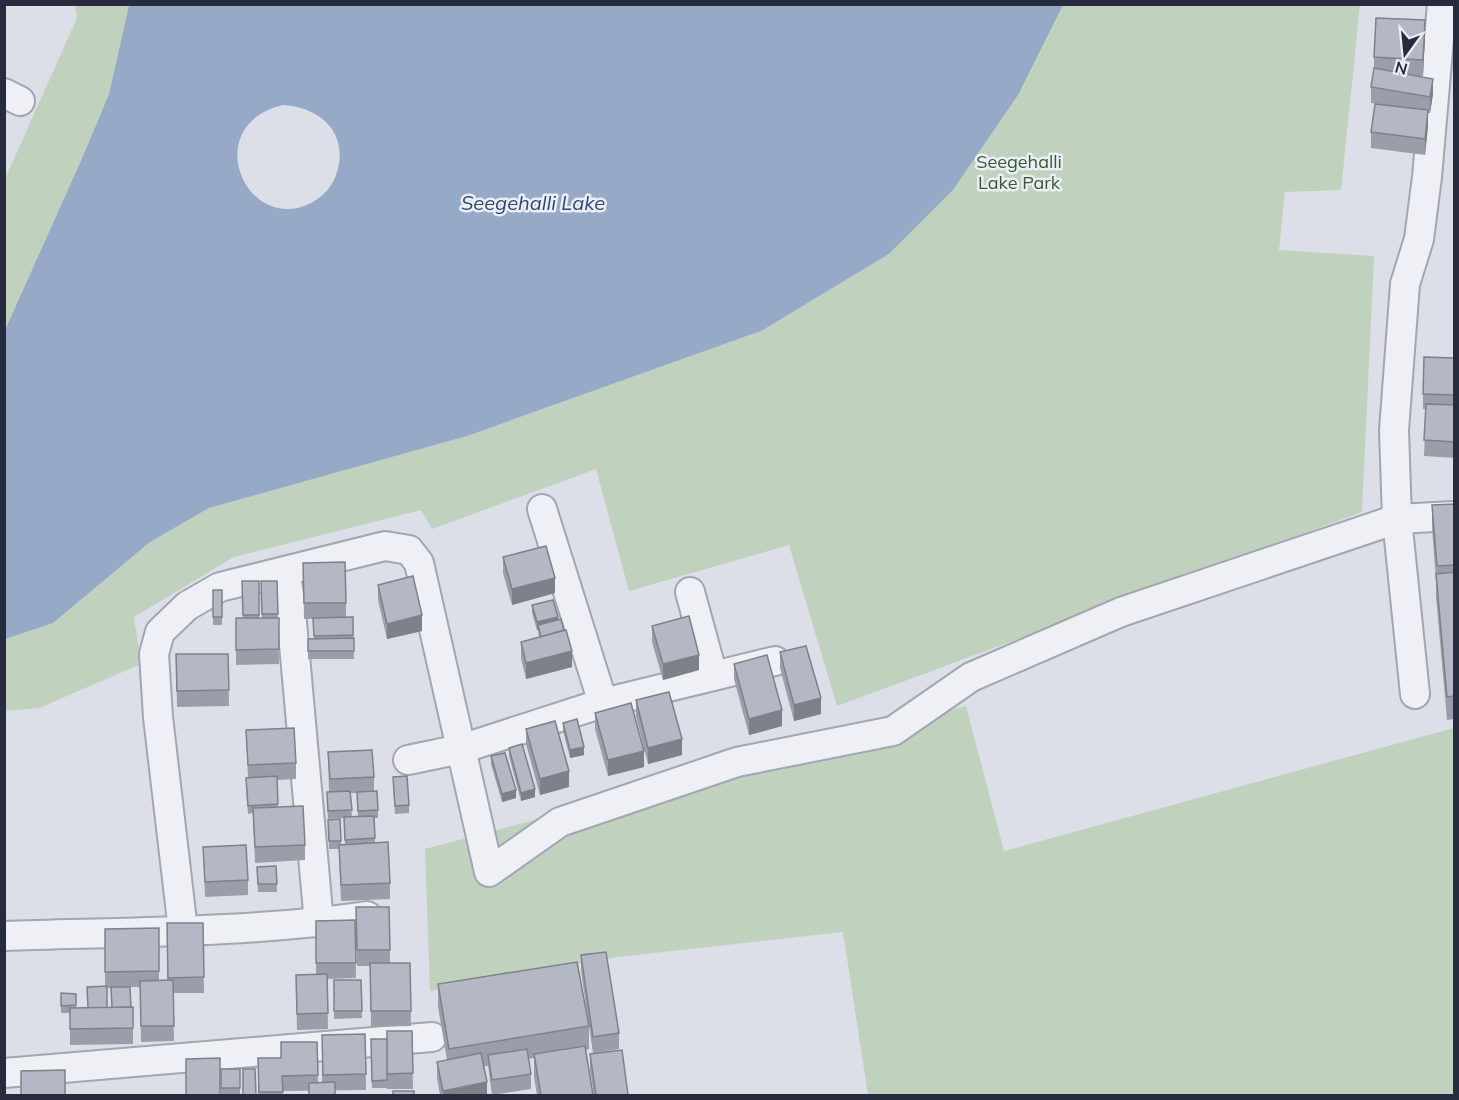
<svg xmlns="http://www.w3.org/2000/svg" width="1459" height="1100" font-family="Mulish,sans-serif">
<rect width="100%" height="100%" fill="#dcdfe7"/>
<!-- green -->
<g fill="#c0d1bd">
<polygon points="75,5 129,5 109,94 83,156 5,330 5,179 77,18"/>
<polygon points="1063,5 1360,5 1341,190 1285,192 1279,250 1374,256 1362,512 837,706 789,545 629,591 596,469 432,529 421,510 234,557 134,617 141,664 39,708 5,711 4,639 53,623 150,542 209,508 467,436 761,331 889,254 953,190 1018,95"/>
<polygon points="966,706 1004,851 1454,728 1454,1095 868,1095 843,932 618,957 430,991 425,849"/>
</g>
<!-- water -->
<path fill="#96aac8" fill-rule="evenodd" d="M129 5V4L1063 5 1018 95 953 190 889 254 761 331 467 436 209 508 150 542 53 623 5 639V330L83 156 109 94ZM283 105C320 107 349 133 337 172 333 186 324 196 311 203 246 236 198 125 283 105Z"/>
<g fill="none" stroke-linecap="round" stroke-linejoin="round">
<defs>
<g id="minor">
<polyline points="4,93 20,101"/>
<polyline points="542,509 603,703"/>
<polyline points="285,571 290,600 319,923"/>
<polyline points="690,592 713,676"/>
<polyline points="1415,694 1397,519 1394,430 1405,284 1419,239 1427,177 1442,4"/>
<polyline points="408,760 461,749 603,703 775,661"/>
<polyline points="183,930 158,717 154,654 160,632 187,606 220,587 385,546 409,550 419,563 489,872 560,822 737,762 893,731 971,677 1121,612 1397,519 1454,516"/>
<path d="M4 936C125 932 247 933 367 916"/>
<polyline points="4,1073 432,1037"/>
</g>
</defs>
<!-- minor casing -->
<use href="#minor" stroke="#a2a6b1" stroke-width="32"/>
<!-- minor -->
<use href="#minor" stroke="#eff0f5" stroke-width="28"/>
</g>
<!-- wall -->
<g fill="#9a9ea9" fill-rule="evenodd">
<polygon points="1425,36 1423,76 1416,76 1433,94 1430,113 1428,113 1428,126 1425,155 1371,148 1371,132 1378,104 1371,103 1371,87 1374,68 1374,57"/>
<polygon points="1455,358 1455,458 1424,456 1426,409 1423,409 1423,394"/>
<polygon points="1455,504 1455,719 1447,720 1436,597 1436,581 1432,528 1432,505"/>
<polygon points="503,557 555,593 512,605 503,573"/>
<polygon points="303,563 346,603 346,618 353,617 354,659 308,659 308,639 314,638 313,619 304,619"/>
<polygon points="242,581 259,581 259,618 262,618 261,581 277,581 279,664 236,665 236,618 243,618"/>
<polygon points="378,585 422,631 387,639 378,600"/>
<rect x="213" y="590" width="9" height="35"/>
<polygon points="532,605 558,619 572,667 526,679 521,658 521,642 539,637 538,630 537,630 532,613"/>
<polygon points="652,626 699,670 663,680 652,642"/>
<polygon points="780,652 821,714 794,721 780,668"/>
<polygon points="176,654 228,654 229,706 177,707"/>
<polygon points="734,664 782,726 749,735 734,679"/>
<polygon points="636,700 682,755 648,764 636,716"/>
<polygon points="595,713 644,767 608,776 595,729"/>
<polygon points="563,723 584,755 570,758 563,731"/>
<polygon points="526,729 569,787 540,795 526,744"/>
<polygon points="246,730 296,763 296,779 277,780 278,807 305,845 305,860 255,863 253,813 248,814 246,786 248,778"/>
<polygon points="509,748 535,797 521,801 509,756"/>
<path d="M328 752 374 777V791L378 810V818H374L375 843 390 883V899L341 901 339 849H329L328 820 340 819 341 845H345L344 818 328 819 327 800 329 792ZM350 793H357L358 817H352Z"/>
<polygon points="491,756 516,798 502,802 491,764"/>
<polygon points="393,785 409,805 409,813 395,814"/>
<polygon points="203,847 248,880 248,895 205,897"/>
<polygon points="276,866 277,892 258,892 257,867"/>
<polygon points="356,907 389,907 390,963 410,963 411,1026 371,1027 370,966 357,966"/>
<polygon points="355,920 356,978 327,979 328,1029 297,1030 296,975 316,974 316,921"/>
<path d="M167 923H203L204 993H173L174 1041 141 1042 140 987H130L131 1007H133V1044L70 1045V1013H61V993L76 994V1008H87L105 987V929L159 928V980H167ZM107 988H111L112 1008H107Z"/>
<polygon points="581,955 619,1033 619,1049 593,1053 581,971"/>
<polygon points="334,980 361,980 362,1018 334,1019"/>
<polygon points="438,984 589,1026 589,1049 586,1050 593,1095 537,1095 534,1077 534,1058 528,1059 531,1074 531,1089 492,1095 488,1066 484,1066 487,1095 440,1095 437,1078 437,1062 447,1060 438,1007"/>
<polygon points="412,1031 413,1089 387,1089 387,1074 387,1088 372,1088 371,1039 387,1039"/>
<polygon points="365,1034 366,1090 282,1091 283,1095 258,1095 258,1058 281,1058 317,1042 318,1082 322,1082 322,1035"/>
<polygon points="590,1054 628,1095 594,1095 590,1070"/>
<rect x="221" y="1069" width="19" height="26"/>
</g>
<!-- shaded-wall -->
<g fill="#7d8189">
<polygon points="1425,20 1425,36 1423,76 1423,60"/>
<polygon points="1433,79 1433,94 1430,113 1430,97"/>
<polygon points="1428,110 1428,126 1425,155 1425,139"/>
<polygon points="555,578 555,593 512,605 512,589"/>
<polygon points="422,615 422,631 387,639 387,624"/>
<polygon points="558,617 558,624 538,625 538,630 537,630 537,622"/>
<polygon points="572,651 572,667 526,679 526,663"/>
<polygon points="699,655 699,670 663,680 663,664"/>
<polygon points="821,698 821,714 794,721 794,705"/>
<polygon points="782,710 782,726 749,735 749,719"/>
<polygon points="682,739 682,755 648,764 648,748"/>
<polygon points="584,747 584,755 570,758 570,750"/>
<polygon points="644,751 644,767 608,776 608,760"/>
<polygon points="569,771 569,787 540,795 540,779"/>
<polygon points="535,789 535,797 521,801 521,793"/>
<polygon points="516,790 516,798 502,802 502,794"/>
<polygon points="487,1082 487,1095 443,1095 443,1091"/>
</g>
<!-- building -->
<g fill="#b3b8c4" stroke="#7d8189" stroke-width="1.5">
<polygon points="1376,18 1425,20 1423,60 1374,57"/>
<polygon points="1374,68 1433,79 1430,97 1371,87"/>
<polygon points="1375,104 1428,110 1425,139 1371,132"/>
<polygon points="1424,357 1455,358 1455,395 1423,394"/>
<polygon points="1426,404 1455,405 1455,442 1424,440"/>
<polygon points="1455,504 1455,565 1437,566 1432,505"/>
<polygon points="546,546 555,578 512,589 503,557"/>
<polygon points="345,562 346,603 304,603 303,563"/>
<polygon points="1455,572 1455,696 1447,697 1436,574"/>
<polygon points="413,576 422,615 387,624 378,585"/>
<polygon points="242,581 259,581 259,615 243,615"/>
<polygon points="261,581 277,581 278,614 262,614"/>
<rect x="213" y="590" width="9" height="27"/>
<polygon points="553,600 558,617 537,622 532,605"/>
<polygon points="689,616 699,655 663,664 652,626"/>
<polygon points="353,617 353,635 314,636 313,618"/>
<polygon points="236,618 279,618 279,649 236,650"/>
<polygon points="561,619 564,630 541,637 538,625"/>
<polygon points="566,630 572,651 526,663 521,642"/>
<polygon points="354,638 354,651 308,651 308,639"/>
<polygon points="806,646 821,698 794,705 780,652"/>
<polygon points="176,654 228,654 229,690 177,691"/>
<polygon points="767,655 782,710 749,719 734,664"/>
<polygon points="669,692 682,739 648,748 636,700"/>
<polygon points="631,703 644,751 608,760 595,713"/>
<polygon points="577,719 584,747 570,750 563,723"/>
<polygon points="555,721 569,771 540,779 526,729"/>
<polygon points="294,728 296,763 248,765 246,730"/>
<polygon points="522,744 535,789 521,793 509,748"/>
<polygon points="372,750 374,777 330,779 328,752"/>
<polygon points="505,753 516,790 502,794 491,756"/>
<polygon points="277,776 278,804 248,806 246,778"/>
<polygon points="407,776 409,805 395,806 393,777"/>
<polygon points="350,791 352,810 328,811 327,792"/>
<polygon points="377,791 378,810 358,811 357,792"/>
<polygon points="303,806 305,845 255,847 253,808"/>
<polygon points="374,816 375,838 345,840 344,817"/>
<polygon points="340,819 341,841 329,841 328,820"/>
<polygon points="388,842 390,883 341,885 339,845"/>
<polygon points="246,845 248,880 205,882 203,847"/>
<polygon points="276,866 277,884 258,884 257,867"/>
<polygon points="356,907 389,907 390,950 357,950"/>
<polygon points="355,920 356,963 316,963 316,921"/>
<polygon points="167,923 203,923 204,977 168,978"/>
<polygon points="159,928 159,971 105,972 105,929"/>
<polygon points="606,952 619,1033 593,1037 581,955"/>
<polygon points="577,962 589,1026 449,1049 438,984"/>
<polygon points="370,963 410,963 411,1011 371,1011"/>
<polygon points="327,974 328,1013 297,1014 296,975"/>
<polygon points="173,980 174,1026 141,1026 140,981"/>
<polygon points="334,980 361,980 362,1011 334,1011"/>
<polygon points="107,986 107,1008 88,1008 87,987"/>
<polygon points="111,987 130,987 131,1007 112,1008"/>
<polygon points="61,993 76,994 76,1005 61,1006"/>
<polygon points="133,1007 133,1028 70,1029 70,1008"/>
<polygon points="387,1031 412,1031 413,1073 387,1074"/>
<polygon points="365,1034 366,1074 323,1075 322,1035"/>
<polygon points="371,1039 387,1039 387,1080 372,1081"/>
<polygon points="281,1042 317,1042 318,1075 282,1076 283,1092 259,1092 258,1058 281,1058"/>
<polygon points="585,1046 593,1095 541,1095 534,1054"/>
<polygon points="527,1049 531,1074 492,1080 488,1055"/>
<polygon points="622,1050 628,1095 596,1095 590,1054"/>
<polygon points="481,1053 487,1082 443,1091 437,1062"/>
<polygon points="220,1058 220,1095 186,1095 186,1059"/>
<rect x="221" y="1069" width="19" height="19"/>
<polygon points="243,1069 255,1069 256,1095 243,1095"/>
<polygon points="65,1070 65,1095 21,1095 21,1071"/>
<polygon points="335,1082 335,1095 309,1095 309,1083"/>
<rect x="393" y="1091" width="21" height="4"/>
</g>
<g text-anchor="middle" stroke-width="5" stroke-linejoin="round" paint-order="stroke">
<!-- park labels -->
<g font-size="18" fill="#375933" stroke="#ebeef5">
<text x="1019" y="168">Seegehalli<tspan x="1019" dy="21">Lake Park</tspan></text>
</g>
<!-- water labels -->
<g font-size="20" font-style="italic" fill="#2f4772" stroke="#ebeef5">
<text x="533" y="210">Seegehalli Lake</text>
</g>
</g>
<!-- border -->
<rect width="1459" height="1100" fill="none" stroke="#262c3d" stroke-width="12"/>
<!-- north arrow -->
<g transform="translate(1405 54) rotate(195)" stroke="#ebeef5" stroke-width="4.5" paint-order="stroke">
<path d="M0-4.5L10 22L0 15L-10 22Z" fill="#262c3d"/>
<text y="-9" font-size="16" font-weight="bold" text-anchor="middle" fill="#262c3d">N</text>
</g>
</svg>
